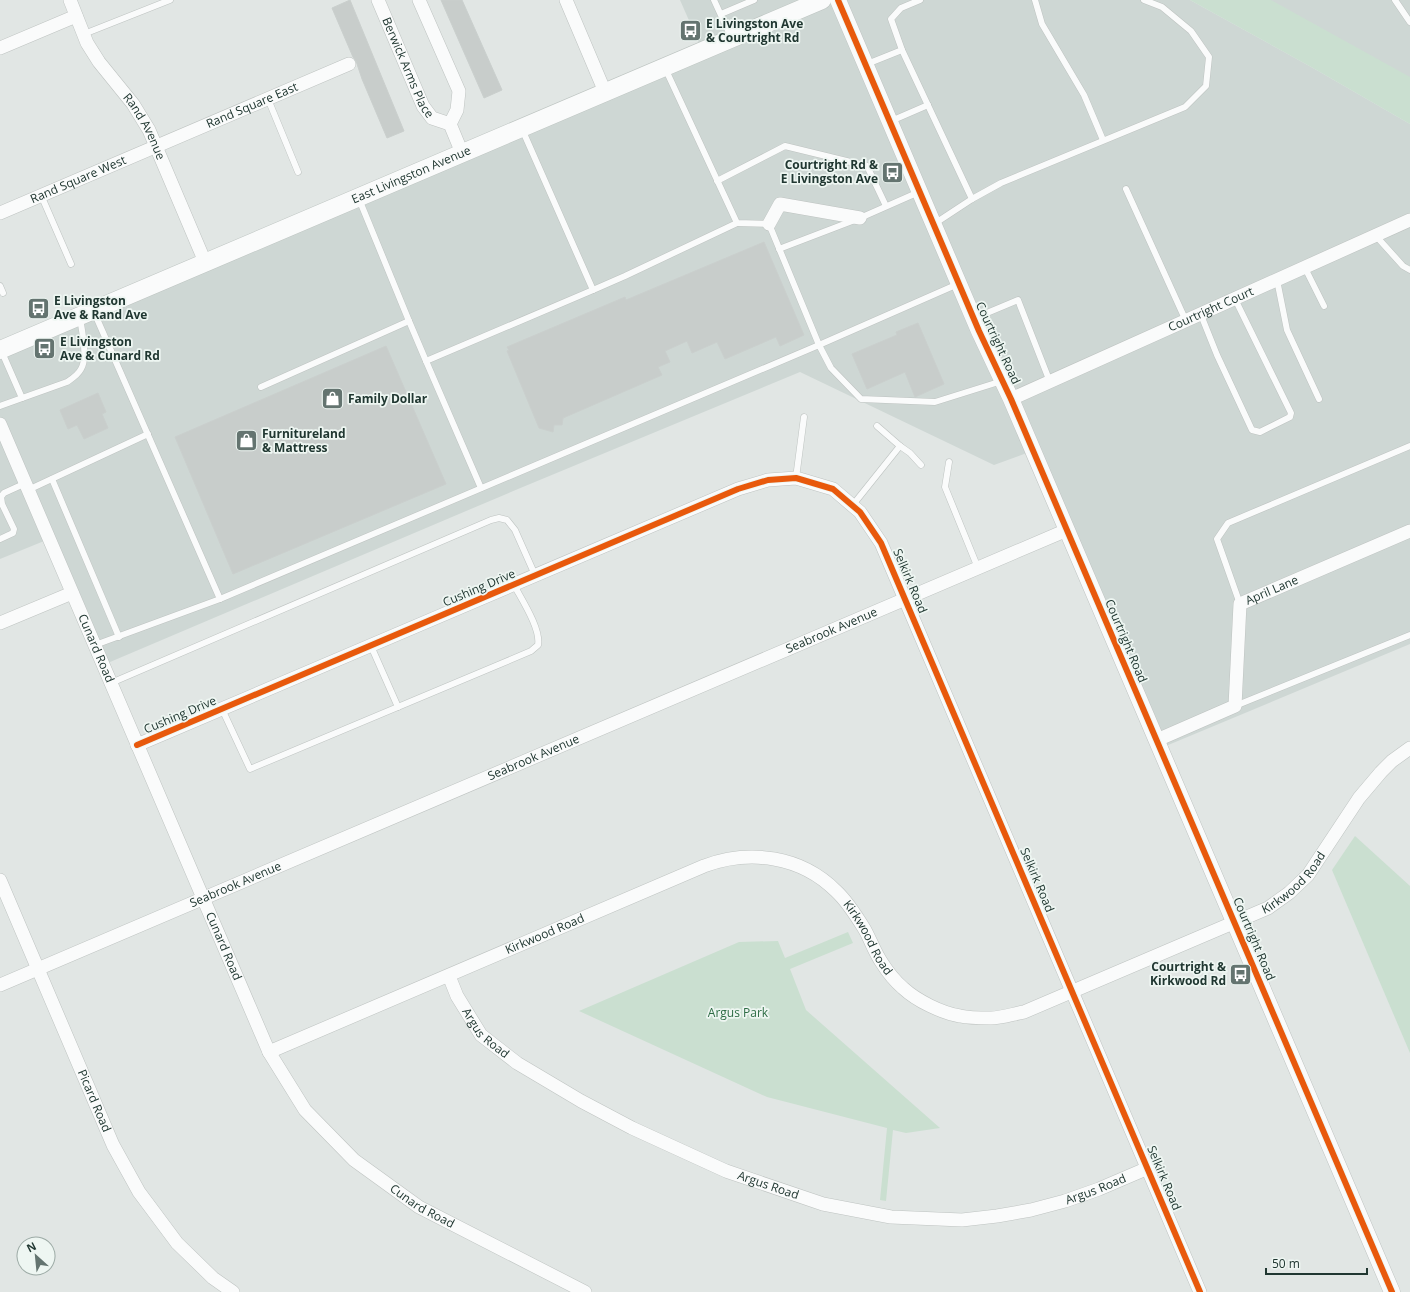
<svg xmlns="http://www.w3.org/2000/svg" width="1410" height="1292" font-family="'Open Sans',sans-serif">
<rect width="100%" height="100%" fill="#e1e6e4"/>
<!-- built -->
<g fill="#ced7d4">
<polygon points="680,0 1190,0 1313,68 1410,124 1410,644 1161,748 1032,451 994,465 800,372 518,489 103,665 49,539 0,559 0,349 702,50"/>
<polygon points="1262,0 1410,0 1410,80"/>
</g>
<!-- green -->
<g fill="#cadfd0">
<polygon points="1190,0 1271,0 1410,77 1410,124 1313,68"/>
<polygon points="1355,836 1410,886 1410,1053 1332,870"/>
<polygon points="848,932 853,943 790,969 806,1010 940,1128 906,1133 893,1130 886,1201 880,1200 887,1128 767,1097 579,1011 739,942 778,941 785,958"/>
</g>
<!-- building -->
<g fill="#c8cdcb" stroke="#cacfcd">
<polygon points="350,0 404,131 387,138 362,79 356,61 353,57 332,8"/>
<polygon points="441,0 462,0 502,90 484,98"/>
<polygon points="764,242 804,335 780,346 776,337 725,359 717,342 692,353 687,341 665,351 670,362 658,367 662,375 563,418 562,425 554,425 553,432 539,428 507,351 509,350 507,347 625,297 626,300"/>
<polygon points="918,323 944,384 915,397 905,372 867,389 852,354 897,335 896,332"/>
<polygon points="386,346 446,484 233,574 175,437"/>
<polygon points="98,393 106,412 102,414 108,428 84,439 77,425 68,429 60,410"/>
</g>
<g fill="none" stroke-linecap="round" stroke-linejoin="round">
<defs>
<g id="service">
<polyline points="714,0 731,37"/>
<polyline points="1035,0 1042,24 1084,95 1103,140"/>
<polyline points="1395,0 1410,22"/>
<polyline points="721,14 754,0"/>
<polyline points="84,34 170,0"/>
<polyline points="902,50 972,199 934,224"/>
<polyline points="867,64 902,50 891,19 901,8 920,0"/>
<polyline points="665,68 737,223 769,224 819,345 958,284"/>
<polyline points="268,99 298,172"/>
<polyline points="891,121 928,105"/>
<polyline points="717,181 785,146 867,166 886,206"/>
<polyline points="1126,189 1186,321"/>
<polyline points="41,195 71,264"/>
<polyline points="972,199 1001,183 1185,107 1206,86 1209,57 1191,31 1162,7 1144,0"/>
<polyline points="1376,236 1403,266 1410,270"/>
<polyline points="779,249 860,218 919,192"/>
<polyline points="1305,268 1324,306"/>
<polyline points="1277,280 1287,330 1319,399"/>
<polyline points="0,286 3,293"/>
<polyline points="593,290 625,276 737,223"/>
<polyline points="94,312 220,599"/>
<polyline points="1201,315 1217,355 1252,430 1260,432 1290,417 1291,413 1235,299"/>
<polyline points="975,318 1018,300 1050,382"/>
<polyline points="409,321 426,361 481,488"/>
<polyline points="1,350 22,398"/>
<polyline points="426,361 593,290 522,129"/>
<polyline points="261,387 409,321 359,199"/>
<path d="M0 406 67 382C73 378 78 375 81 369 88 358 82 331 80 318"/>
<polyline points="900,446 910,453 921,465"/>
<polyline points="949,462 945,487 978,568"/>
<polyline points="796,478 804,417"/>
<polyline points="52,479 119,637"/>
<polyline points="28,490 148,434"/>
<polyline points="852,506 900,446 877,426"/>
<polyline points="0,539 13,533 14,529 2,504 1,497 4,493 26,483"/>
<polyline points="1240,604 1217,539 1228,523 1410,446"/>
<polyline points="95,645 220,599 819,345 831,368 861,399 935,402 1002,381"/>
<polyline points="371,646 398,707"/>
<polyline points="111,683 491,520 499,518 507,520 515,530 535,575"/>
<polyline points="1235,706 1410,635"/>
<path d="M222 709 250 769 498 665 531 651 538 645C541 629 522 600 514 585"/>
</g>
<g id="minor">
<path id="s1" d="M70 0 87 43 99 62 133 104 149 130 205 262"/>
<path id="s2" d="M378 0 423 106 432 118 450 124 462 153"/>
<polyline points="419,0 459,91 457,110 450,124"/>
<polyline points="566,0 605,92"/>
<polyline points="0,48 76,16"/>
<path id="s3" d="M0 213 349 64"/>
<polyline points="769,224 780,204 860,218"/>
<path id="s4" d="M1011 399 1410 220"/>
<path id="s5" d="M0 424 269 1052 305 1110 354 1160 419 1207 585 1292"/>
<polyline points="0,623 72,593"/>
<path id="s6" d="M1157 740 1235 706 1240 604 1410 531"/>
<polyline points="137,745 738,489 768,480 796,478 833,489 860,512 881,543 1200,1292"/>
<path id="s7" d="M0 880 113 1145 139 1192 177 1243 213 1278 233 1292"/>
<path id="s8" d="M449 976 457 996 481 1035 517 1063 581 1101 632 1128 726 1171 823 1204 891 1217 962 1220 997 1216 1031 1210 1065 1201 1099 1189 1148 1168"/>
<path id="s9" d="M0 985 1067 530"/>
<path id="s10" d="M269 1052 704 866C750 849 801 856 836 891 848 902 857 917 865 930 871 941 875 953 882 963 887 971 896 982 903 988 917 1001 942 1013 960 1016 969 1018 981 1018 991 1018 1001 1018 1013 1014 1024 1012L1268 908 1289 893 1308 875 1359 798 1381 772 1392 761 1410 748"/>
</g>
<polyline id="tertiary" points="838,0 979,331 1011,399 1392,1292"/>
<g id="secondary">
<path id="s11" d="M0 350 822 0"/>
</g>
</defs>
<!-- service casing -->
<use href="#service" stroke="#bec3c1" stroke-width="7"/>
<!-- minor casing -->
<use href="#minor" stroke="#bec3c1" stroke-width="14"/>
<!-- tertiary casing -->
<use href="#tertiary" stroke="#bec3c1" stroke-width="17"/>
<!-- secondary casing -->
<use href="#secondary" stroke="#bdc4c1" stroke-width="19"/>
<!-- service -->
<use href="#service" stroke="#fafbfb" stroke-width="6"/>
<!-- minor -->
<use href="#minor" stroke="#fafbfb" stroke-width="13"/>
<!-- tertiary -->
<use href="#tertiary" stroke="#fafbfb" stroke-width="16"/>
<!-- secondary -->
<use href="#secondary" stroke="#fafbfb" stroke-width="18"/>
<defs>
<g id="cycleway">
<polyline points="838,0 979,331 1011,399 1392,1292"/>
<polyline points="137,745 738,489 768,480 796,478 833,489 860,512 881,543 1200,1292"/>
</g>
</defs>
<!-- cycleway casing -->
<use href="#cycleway" stroke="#eef6f2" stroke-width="8"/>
<!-- cycleway -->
<use href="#cycleway" stroke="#e8590c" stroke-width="6"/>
</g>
<!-- icons -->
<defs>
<symbol id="bus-square" viewBox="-11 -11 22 22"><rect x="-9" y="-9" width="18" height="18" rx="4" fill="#647470" stroke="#eef6f2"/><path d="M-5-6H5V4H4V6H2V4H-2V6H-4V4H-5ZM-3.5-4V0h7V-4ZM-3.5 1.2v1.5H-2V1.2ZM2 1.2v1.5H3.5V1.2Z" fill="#fff"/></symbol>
<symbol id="shop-square" viewBox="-11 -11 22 22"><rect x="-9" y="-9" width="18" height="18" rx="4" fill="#647470" stroke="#eef6f2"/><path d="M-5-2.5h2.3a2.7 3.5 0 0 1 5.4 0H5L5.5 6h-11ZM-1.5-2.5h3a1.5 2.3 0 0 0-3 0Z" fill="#fff"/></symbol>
</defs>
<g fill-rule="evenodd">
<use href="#bus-square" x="678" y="18" width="25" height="25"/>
<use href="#bus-square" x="880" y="160" width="25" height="25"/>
<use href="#bus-square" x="26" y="296" width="25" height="25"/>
<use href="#bus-square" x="32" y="336" width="25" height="25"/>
<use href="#shop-square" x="320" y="386" width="25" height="25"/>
<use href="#shop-square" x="234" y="428" width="25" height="25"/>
<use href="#bus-square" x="1228" y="962" width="25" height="25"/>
</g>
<g text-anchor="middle" stroke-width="3.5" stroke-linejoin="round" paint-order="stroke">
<!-- poi labels -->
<g font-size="12" font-weight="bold" fill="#203731" stroke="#eef6f2" text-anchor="start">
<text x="706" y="28">E Livingston Ave<tspan x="706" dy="14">&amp; Courtright Rd</tspan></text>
<text x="878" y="169" text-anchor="end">Courtright Rd &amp;<tspan x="878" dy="14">E Livingston Ave</tspan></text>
<text x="54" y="305">E Livingston<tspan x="54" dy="14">Ave &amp; Rand Ave</tspan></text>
<text x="60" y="346">E Livingston<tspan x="60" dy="14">Ave &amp; Cunard Rd</tspan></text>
<text x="348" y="403">Family Dollar</text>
<text x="262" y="438">Furnitureland<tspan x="262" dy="14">&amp; Mattress</tspan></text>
<text x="1226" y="971" text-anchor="end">Courtright &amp;<tspan x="1226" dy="14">Kirkwood Rd</tspan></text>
</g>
<!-- street labels -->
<g font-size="12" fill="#203731" stroke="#eef6f2">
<text dy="4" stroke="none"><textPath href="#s2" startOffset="74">Berwick Arms Place</textPath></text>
<text dy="4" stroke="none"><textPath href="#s3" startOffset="274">Rand Square East</textPath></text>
<text dy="4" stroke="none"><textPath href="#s1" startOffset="148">Rand Avenue</textPath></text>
<text dy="4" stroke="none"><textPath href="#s11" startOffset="447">East Livingston Avenue</textPath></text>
<text dy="4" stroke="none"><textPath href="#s3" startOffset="85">Rand Square West</textPath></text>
<text dy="4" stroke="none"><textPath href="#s4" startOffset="219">Courtright Court</textPath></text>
<text transform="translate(998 343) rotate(65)" y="4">Courtright Road</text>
<text transform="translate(910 581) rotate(67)" y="4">Selkirk Road</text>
<text transform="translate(479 588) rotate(-23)" y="4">Cushing Drive</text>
<text dy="4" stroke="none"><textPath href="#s6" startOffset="222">April Lane</textPath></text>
<text dy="4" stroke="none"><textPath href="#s9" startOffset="904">Seabrook Avenue</textPath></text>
<text transform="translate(1126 641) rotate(67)" y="4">Courtright Road</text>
<text dy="4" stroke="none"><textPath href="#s5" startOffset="244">Cunard Road</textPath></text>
<text transform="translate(180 715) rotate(-23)" y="4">Cushing Drive</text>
<text dy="4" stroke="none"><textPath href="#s9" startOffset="580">Seabrook Avenue</textPath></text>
<text transform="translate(1037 880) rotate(67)" y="4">Selkirk Road</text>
<text dy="4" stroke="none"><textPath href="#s10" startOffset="1164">Kirkwood Road</textPath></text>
<text dy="4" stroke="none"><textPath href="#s9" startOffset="256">Seabrook Avenue</textPath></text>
<text dy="4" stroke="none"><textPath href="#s10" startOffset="300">Kirkwood Road</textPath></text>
<text dy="4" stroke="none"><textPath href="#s10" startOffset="672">Kirkwood Road</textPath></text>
<text transform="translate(1254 939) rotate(67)" y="4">Courtright Road</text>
<text dy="4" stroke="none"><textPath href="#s5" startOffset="568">Cunard Road</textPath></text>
<text dy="4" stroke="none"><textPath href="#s8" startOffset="69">Argus Road</textPath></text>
<text dy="4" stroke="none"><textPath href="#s7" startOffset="240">Picard Road</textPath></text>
<text transform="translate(1164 1178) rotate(67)" y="4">Selkirk Road</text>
<text dy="4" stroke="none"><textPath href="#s8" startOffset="393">Argus Road</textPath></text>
<text dy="4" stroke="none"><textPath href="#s8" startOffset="729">Argus Road</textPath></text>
<text dy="4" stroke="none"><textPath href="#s5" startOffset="904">Cunard Road</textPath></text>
</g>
<!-- park labels -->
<g font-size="12" fill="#2d6c44" stroke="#eef6f2">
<text x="738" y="1017">Argus Park</text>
</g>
</g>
<!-- north arrow -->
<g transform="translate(36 1256) rotate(333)"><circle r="19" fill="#eef6f2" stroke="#9caaa5"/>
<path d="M0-3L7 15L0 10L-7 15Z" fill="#647470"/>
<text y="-6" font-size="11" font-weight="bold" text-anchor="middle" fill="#203731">N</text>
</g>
<!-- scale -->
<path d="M1266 1268v6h101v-6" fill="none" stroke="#203731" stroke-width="2"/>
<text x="1272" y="1268" font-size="12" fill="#203731" stroke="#eef6f2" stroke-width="3" paint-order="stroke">50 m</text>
</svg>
